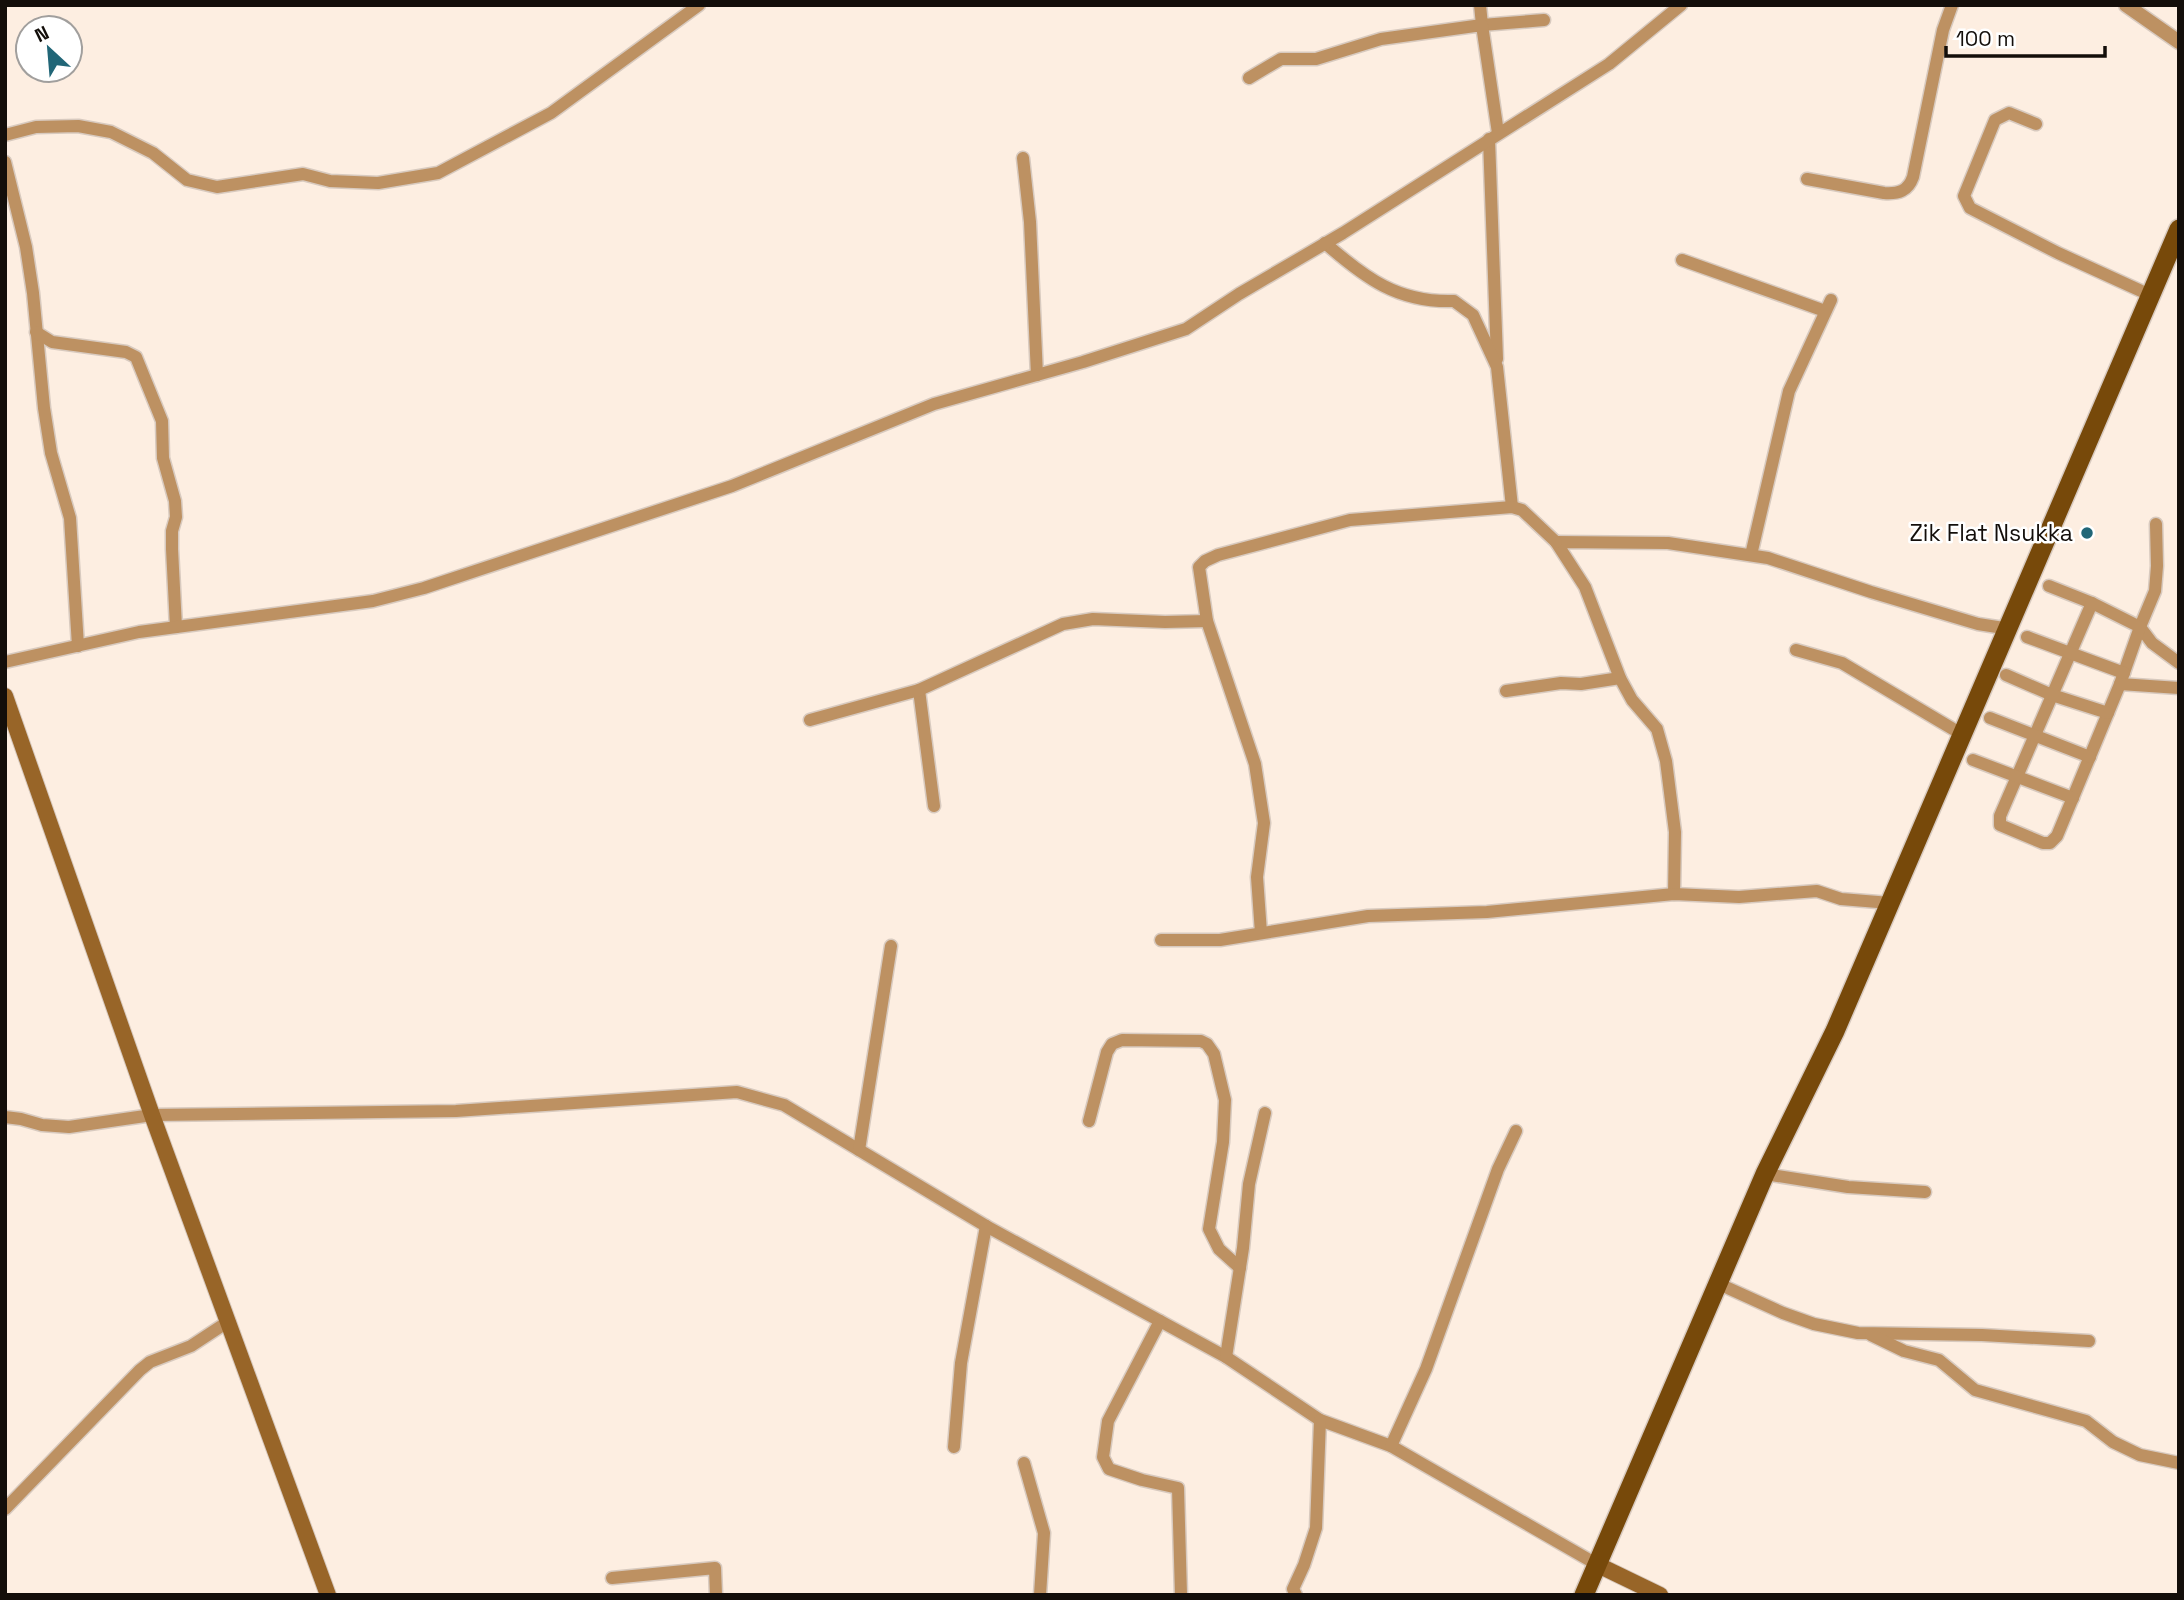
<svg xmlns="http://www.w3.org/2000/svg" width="2184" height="1600" font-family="'Space Grotesk',sans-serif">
<rect width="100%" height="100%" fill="#fdeee1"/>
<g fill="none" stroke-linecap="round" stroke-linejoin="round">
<defs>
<g id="minor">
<polyline points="1480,5 1482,25 1544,20"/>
<polyline points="1249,78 1281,59 1316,59 1381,39 1482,25 1498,133"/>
<polyline points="2036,124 2009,113 1995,120 1964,196 1970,208 2058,253 2150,295"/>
<polyline points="5,135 36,127 78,126 111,132 153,153 187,180 217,187 303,174 330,181 378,183 438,173 551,113 699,5"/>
<polyline points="1489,139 1497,359"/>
<polyline points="1023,158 1030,222 1037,375"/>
<polyline points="5,162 26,247 33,293 44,408 51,453 70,518 78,646"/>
<path d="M1807 179 1884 193C1899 194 1908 191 1913 177L1943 30 1952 5"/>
<path d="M1325 243C1365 278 1398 303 1454 301L1473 315 1497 367 1512 507"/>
<polyline points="1682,260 1825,311"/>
<polyline points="36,332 52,342 126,352 136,357 162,421 163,458 175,501 176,517 172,531 172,549 176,627"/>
<polyline points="2156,524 2157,566 2155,591 2140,627 2152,643 2179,663"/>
<polyline points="1751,555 1789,391 1831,300"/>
<polyline points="2049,586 2092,603"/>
<polygon points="2092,603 2140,627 2120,684 2057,836 2050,843 2043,843 2000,825 2000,816"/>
<polyline points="2027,637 2124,673"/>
<polyline points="1796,650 1842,663 1963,735"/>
<polyline points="5,662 139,632 373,601 424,588 732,486 934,404 1083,362 1186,329 1239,294 1343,233 1609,64 1681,5"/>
<polyline points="2006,675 2052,695 2108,713"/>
<polyline points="2120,684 2179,688"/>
<polyline points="919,690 934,806"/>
<polyline points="1506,691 1561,683 1581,684 1620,678"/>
<polyline points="1990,718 2090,757"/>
<polyline points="810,720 919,690 1063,624 1093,619 1165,622 1207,621"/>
<polyline points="1973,760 2073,798"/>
<polyline points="1674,894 1675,832 1666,761 1657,729 1632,700 1620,678 1585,587 1556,542 1668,543 1768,558 1871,592 1978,624 2010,629"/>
<polyline points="1261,933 1257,877 1264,823 1255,764 1207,621 1199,567 1205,561 1218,555 1350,520 1512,507 1522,510 1556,542"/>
<polyline points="1161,940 1220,940 1368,916 1487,912 1674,894 1739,897 1817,891 1841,899 1890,903"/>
<polyline points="5,1117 21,1119 42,1125 69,1127 152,1115 456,1111 737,1092 784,1105 986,1226 1226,1357 1320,1420 1391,1446 1598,1565"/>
<polyline points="1089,1121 1107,1052 1112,1044 1122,1040 1201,1041 1207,1044 1214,1054 1225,1100 1223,1142 1209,1229 1219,1249 1240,1268"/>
<polyline points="859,1150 891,946"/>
<polyline points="1765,1174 1848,1187 1925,1192"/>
<polyline points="1719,1284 1783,1313 1814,1324 1858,1333 1982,1335 2089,1341"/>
<polyline points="1160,1321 1108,1421 1103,1457 1109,1469 1142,1480 1178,1488 1181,1595"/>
<polyline points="1871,1335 1904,1351 1939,1360 1975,1390 2086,1421 2113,1442 2140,1455 2179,1463"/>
<polyline points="1226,1357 1243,1248 1249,1184 1265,1113"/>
<polyline points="1391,1446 1426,1369 1498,1169 1516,1131"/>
<polyline points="954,1447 961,1363 986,1226"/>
<polyline points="1024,1463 1044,1533 1040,1595"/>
<polyline points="5,1509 140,1370 150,1362 191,1346 229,1321"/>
<polyline points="612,1578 715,1568 716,1595"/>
<polyline points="1296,1595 1293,1589 1304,1565 1316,1528 1320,1420"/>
</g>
<polyline id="tertiary" points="2126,5 2179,42"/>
<g id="secondary">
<polyline points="5,696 152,1115 328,1595"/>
<polyline points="1598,1565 1660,1595"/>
</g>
<polyline id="primary" points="1584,1595 1765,1174 1835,1031 1890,903 2179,229"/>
</defs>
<!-- minor casing -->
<use href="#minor" stroke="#d8cabf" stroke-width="15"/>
<!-- tertiary casing -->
<use href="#tertiary" stroke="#d8cabf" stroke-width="17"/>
<!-- secondary casing -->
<use href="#secondary" stroke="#d8cabf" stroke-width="18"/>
<!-- primary casing -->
<use href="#primary" stroke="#d8cabf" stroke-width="22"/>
<!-- minor -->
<use href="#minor" stroke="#bd9162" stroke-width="12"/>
<!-- tertiary -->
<use href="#tertiary" stroke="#bd9162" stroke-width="14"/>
<!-- secondary -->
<use href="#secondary" stroke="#986528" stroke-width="16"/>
<!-- primary -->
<use href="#primary" stroke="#77490a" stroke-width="19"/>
</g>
<!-- markers -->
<circle fill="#216677" stroke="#fff" stroke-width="2.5" cx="2087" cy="533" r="7"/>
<g text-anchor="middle" stroke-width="5" stroke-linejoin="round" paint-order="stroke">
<!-- poi labels -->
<g font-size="23" fill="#130e0a" stroke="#fff" text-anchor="end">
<text x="2073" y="541">Zik Flat Nsukka</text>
</g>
</g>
<!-- border -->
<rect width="2184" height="1600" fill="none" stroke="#130e0a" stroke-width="14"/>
<!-- north arrow -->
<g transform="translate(49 49) rotate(334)"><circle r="33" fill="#ffffff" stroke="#a19f9d" stroke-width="2"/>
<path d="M0-5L12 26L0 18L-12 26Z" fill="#216677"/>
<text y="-10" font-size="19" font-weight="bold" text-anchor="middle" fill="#130e0a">N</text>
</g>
<!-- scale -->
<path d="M1946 46v10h159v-10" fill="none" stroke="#130e0a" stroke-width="3.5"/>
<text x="1956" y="46" font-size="21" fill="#130e0a" stroke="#ffffff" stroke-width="5" paint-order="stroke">100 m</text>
</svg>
